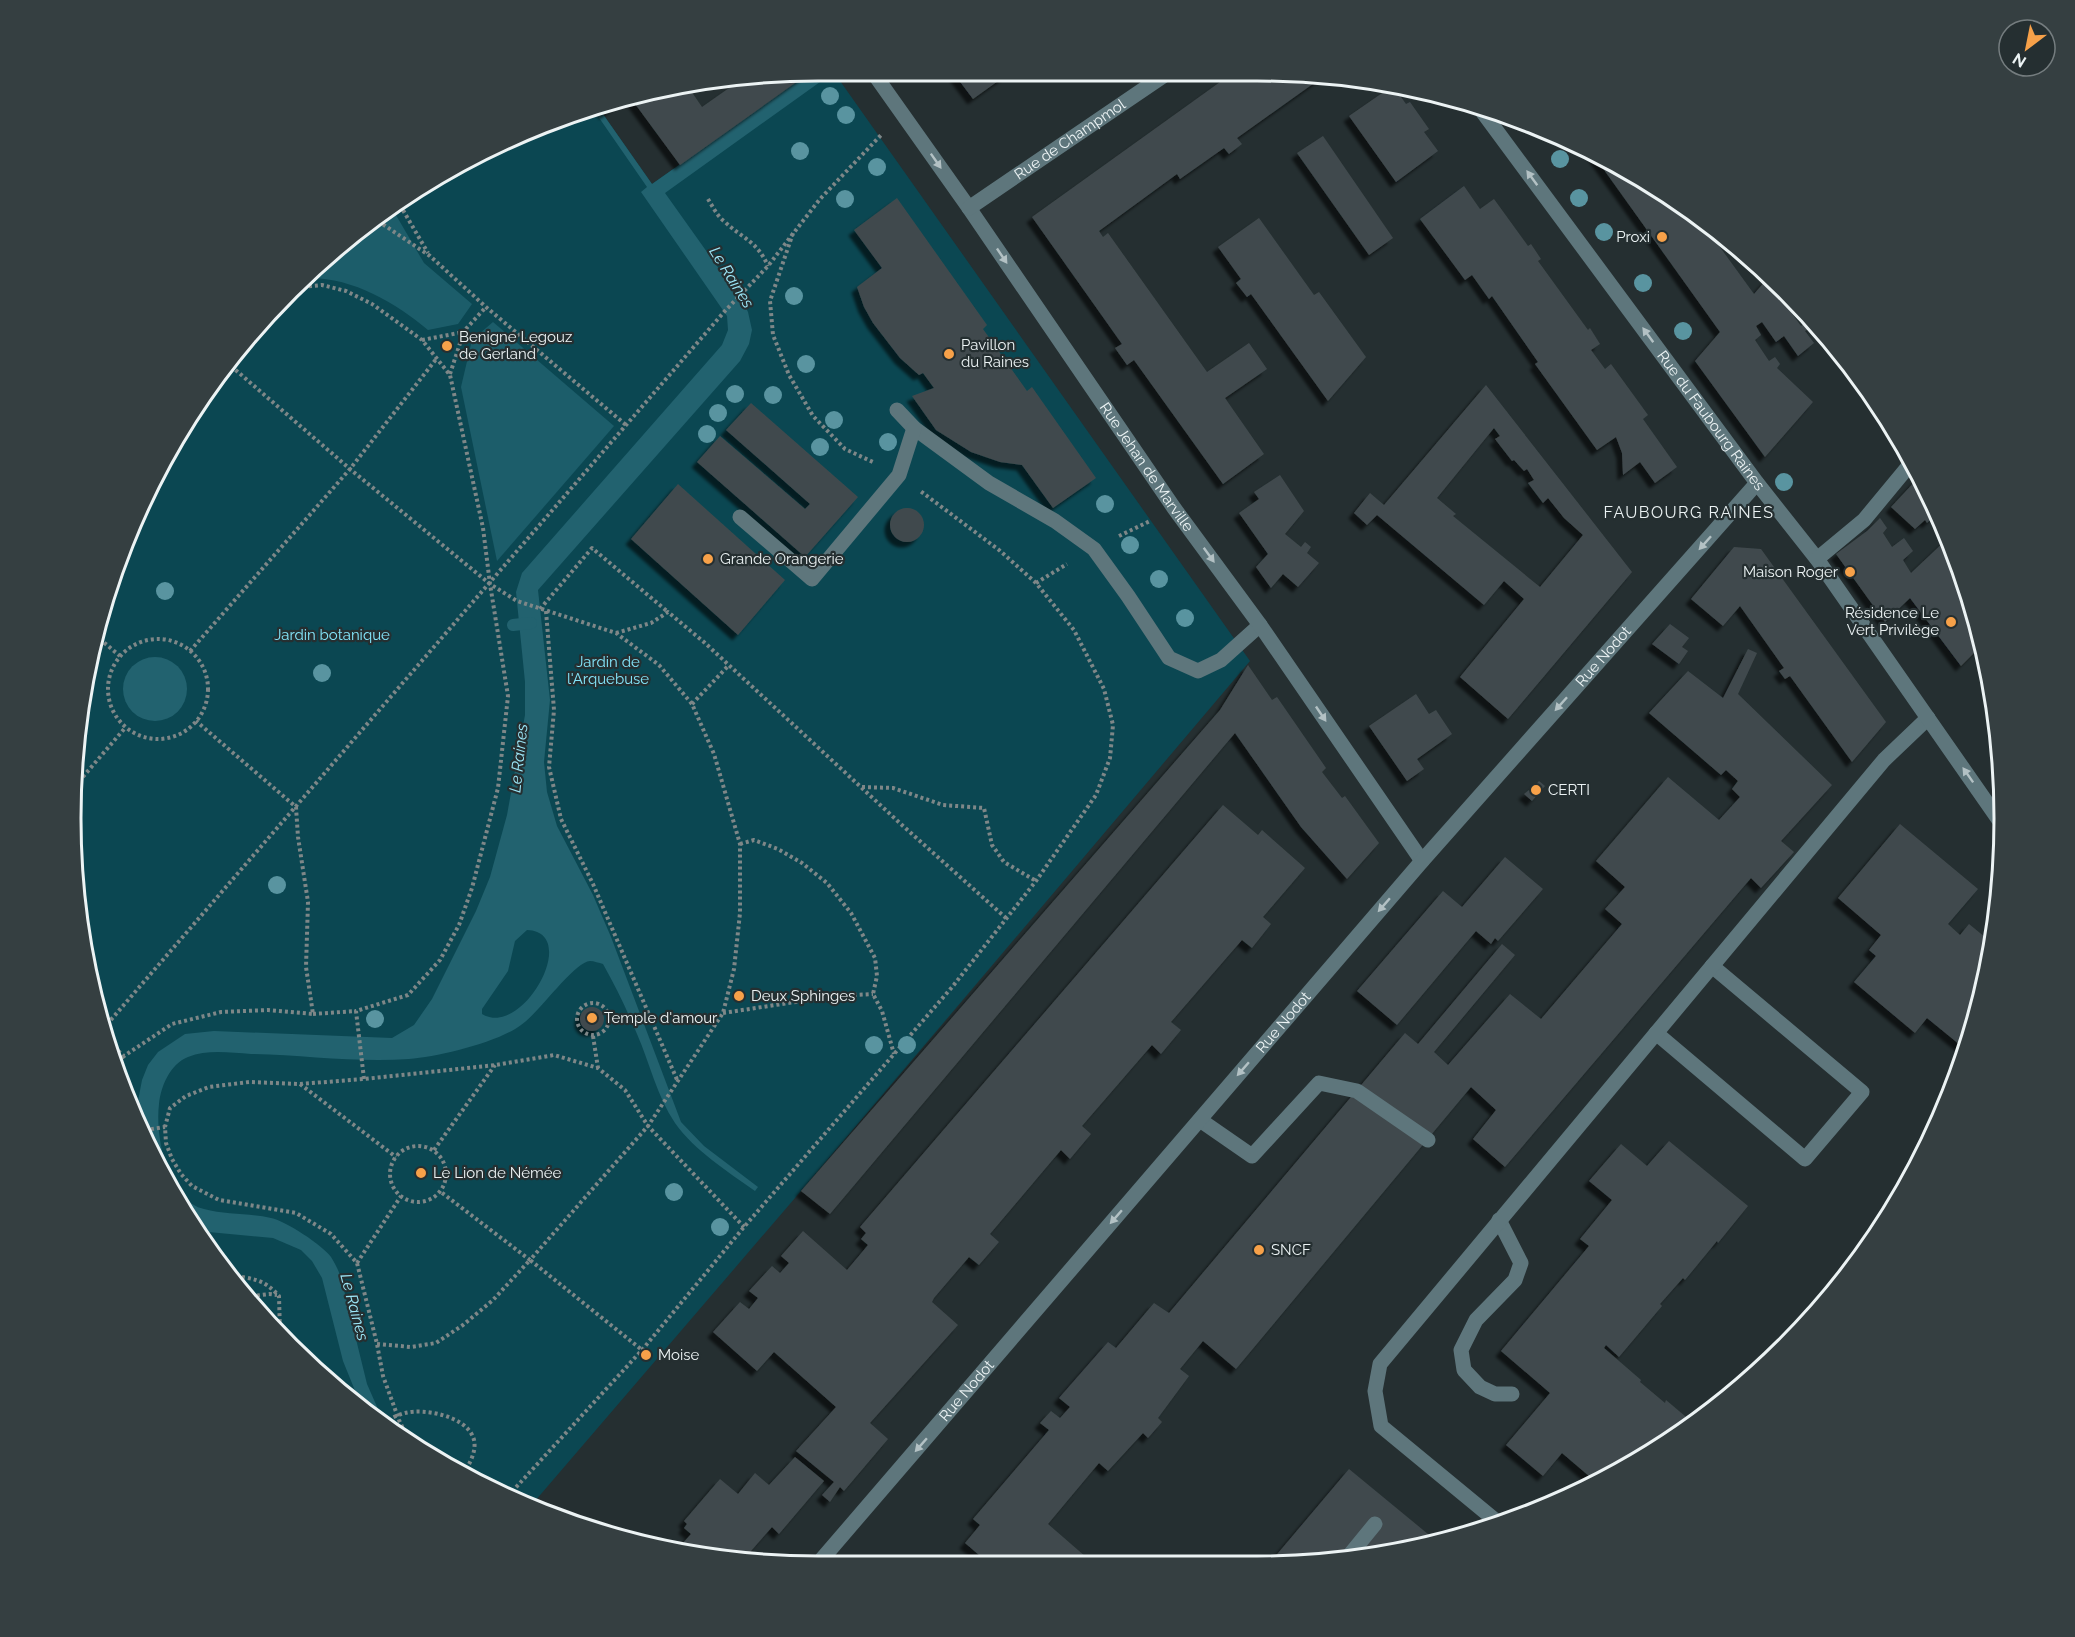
<svg xmlns="http://www.w3.org/2000/svg" width="2075" height="1637" font-family="Raleway,sans-serif">
<defs>
<filter id="shadow"><feDropShadow dx="-5.5" dy="5.5" stdDeviation="1.5" flood-color="#0009"/></filter>
</defs>
<rect width="100%" height="100%" fill="#252f31"/>
<!-- green -->
<polygon fill="#0b4752" points="812,71 833,71 1250,661 801,1191 529,1508 403,1440 256,1312 171,1193 96,1012 71,819 96,625 171,445 289,290 444,171 598,107 652,184"/>
<!-- forest -->
<g fill="#1c5d6a">
<path d="M393 210 424 263 472 304 458 324 428 330C395 302 350 276 305 278Z"/>
<polygon points="493,322 614,426 497,561 461,387 472,340"/>
</g>
<!-- water -->
<g fill="#22626f" fill-rule="evenodd">
<path d="M812 71 834 72 665 193 744 304 748 312 752 330 749 344 740 361 538 590 550 700 544 762 547 792 557 826 593 895 611 937 681 1122 704 1146 758 1187 755 1191C727 1171 695 1151 675 1123 657 1096 650 1064 637 1034 627 1010 616 987 603 964 599 963 594 961 590 961 574 962 538 1014 521 1025 499 1042 438 1057 409 1059 358 1063 303 1055 251 1054 231 1053 208 1049 188 1057 170 1064 161 1086 159 1104 155 1137 167 1200 204 1209 226 1215 249 1213 271 1218 286 1221 322 1245 331 1257 336 1265 340 1273 342 1282L367 1384 385 1425 360 1403 343 1361 322 1278 312 1261 301 1250 273 1238 198 1231 171 1193 138 1113V1101L142 1080 148 1065 158 1052 185 1034 214 1031 392 1038 414 1025 432 999 476 911 490 877 507 815 525 715V682L516 592 522 573 722 345 728 330 727 316 641 192 647 187 593 109 598 107 652 184ZM527 930C582 932 522 1039 482 1014V1009L508 971 515 941Z"/>
<circle cx="155" cy="689" r="32"/>
</g>
<g fill="none" stroke-linecap="round" stroke-linejoin="round">
<!-- stream -->
<polyline stroke="#22626f" stroke-width="12" points="513,625 531,623"/>
</g>
<!-- building -->
<g fill="#404a4d" fill-rule="evenodd" filter="url(#shadow)">
<polygon points="812,71 680,165 630,97 605,114 599,107 625,96 689,88 702,107 739,81"/>
<polygon points="952,71 1012,71 973,99"/>
<polygon points="1234,72 1305,72 1324,76 1237,138 1242,144 1229,154 1224,148 1180,179 1177,174 1099,231 1103,237 1108,233 1207,372 1249,343 1267,369 1225,398 1264,454 1223,484 1134,360 1127,365 1115,348 1122,344 1032,217"/>
<polygon points="1388,89 1396,90 1406,104 1410,102 1429,129 1424,132 1438,151 1396,182 1349,116"/>
<polygon points="1323,136 1393,238 1369,255 1297,153"/>
<polygon points="1592,153 1630,171 1701,221 1754,294 1767,279 1801,326 1807,321 1812,327 1805,331 1814,343 1798,356 1784,336 1776,342 1762,322 1756,326 1761,335 1755,340 1769,361 1775,357 1780,364 1777,368 1813,402 1765,457 1695,361 1720,332"/>
<polygon points="1464,186 1480,209 1494,199 1528,246 1531,244 1541,259 1538,261 1588,330 1590,328 1600,344 1591,350 1605,369 1611,364 1648,415 1643,419 1677,467 1655,483 1640,462 1623,475 1622,453 1616,437 1597,450 1535,364 1538,362 1492,296 1489,299 1472,275 1465,280 1420,219"/>
<polygon points="897,198 987,325 983,329 1027,391 1032,387 1096,478 1053,508 1022,465 1000,462 971,452 936,430 912,396 934,388 923,373 919,375 900,358 873,323 864,307 857,287 882,268 854,230"/>
<polygon points="1259,218 1314,295 1319,292 1366,357 1328,401 1251,294 1247,297 1236,283 1241,279 1218,247"/>
<path d="M1486 385 1632 572 1508 719 1460 677 1524 599 1504 581 1484 605 1377 515 1367 525 1354 513 1370 493 1384 505ZM1494 428 1500 436 1495 439 1512 461 1514 460 1524 471 1527 469 1534 480 1528 483 1543 503 1548 498 1564 518 1583 535 1540 587 1453 516 1456 514 1437 498Z"/>
<polygon points="751,403 858,497 805,557 697,462 720,436 805,509 810,504 726,430"/>
<polygon points="1280,475 1304,511 1285,534 1301,547 1305,542 1311,547 1307,553 1319,563 1298,587 1283,574 1271,588 1256,567 1268,554 1239,513 1259,499 1254,492"/>
<polygon points="1919,477 1936,515 1927,523 1925,520 1915,529 1891,507"/>
<polygon points="678,484 785,580 738,635 631,539"/>
<circle cx="907" cy="525" r="17"/>
<polygon points="1880,518 1887,528 1883,533 1892,547 1904,538 1913,551 1903,560 1911,573 1947,539 1965,578 1981,646 1961,666 1910,598 1885,622 1836,554 1867,531"/>
<polygon points="1734,547 1761,549 1886,722 1852,762 1790,676 1785,679 1779,671 1784,668 1740,606 1723,626 1691,599"/>
<polygon points="1670,624 1689,638 1682,647 1688,651 1679,664 1652,644"/>
<polygon points="1748,649 1757,653 1738,694 1832,785 1781,841 1794,852 1761,888 1751,878 1505,1167 1473,1139 1496,1110 1471,1087 1236,1369 1203,1341 1180,1369 1189,1376 1158,1418 1162,1422 1148,1438 1143,1433 1108,1471 1099,1463 1048,1524 1086,1557 1079,1566 992,1566 965,1543 980,1525 973,1519 1049,1430 1040,1423 1051,1411 1060,1418 1070,1407 1059,1398 1108,1342 1116,1348 1154,1303 1169,1313 1405,1033 1418,1044 1502,944 1515,955 1434,1052 1448,1065 1510,994 1541,1019 1622,924 1605,909 1625,887 1596,861 1668,777 1719,820 1740,797 1732,789 1738,781 1726,770 1721,775 1649,713 1688,671 1723,698"/>
<polygon points="1248,665 1272,700 1277,697 1326,768 1322,772 1342,798 1345,796 1379,843 1347,879 1301,827 1235,733 830,1214 801,1191 1220,710"/>
<polygon points="1416,694 1429,714 1436,710 1452,734 1417,759 1424,769 1407,781 1369,726"/>
<polygon points="1539,781 1545,786 1532,801 1524,794 1529,790 1530,791"/>
<polygon points="1223,805 1258,835 1262,830 1305,868 1263,917 1271,924 1252,948 1242,940 1171,1022 1181,1030 1161,1054 1152,1045 1082,1126 1091,1134 1070,1159 1061,1150 990,1234 999,1242 979,1265 969,1257 934,1298 932,1302 958,1325 870,1423 888,1439 844,1491 840,1487 830,1502 822,1495 834,1482 796,1451 836,1407 774,1352 757,1371 713,1332 740,1302 749,1309 758,1298 749,1291 772,1266 780,1273 789,1263 781,1256 803,1231 847,1270 868,1245 861,1239 866,1233 860,1227"/>
<polygon points="1900,824 1978,889 1948,924 1960,935 1969,924 1991,942 1979,1012 1965,1049 1927,1018 1915,1033 1854,982 1876,956 1869,950 1881,935 1838,898"/>
<polygon points="1505,857 1543,889 1498,941 1495,938 1491,944 1476,931 1397,1025 1357,991 1443,891 1462,907"/>
<circle cx="592" cy="1019" r="12"/>
<polygon points="1669,1141 1748,1206 1718,1243 1717,1241 1685,1280 1683,1278 1660,1304 1662,1306 1619,1357 1606,1345 1604,1348 1641,1380 1640,1382 1665,1403 1666,1400 1692,1422 1631,1466 1596,1482 1562,1453 1543,1476 1506,1445 1550,1393 1501,1351 1589,1246 1580,1239 1612,1200 1589,1181 1621,1144 1647,1166"/>
<polygon points="795,1457 824,1481 779,1534 772,1527 744,1559 675,1552 691,1534 684,1528 687,1524 684,1521 720,1479 738,1494 755,1473 769,1485"/>
<polygon points="1349,1469 1434,1539 1306,1565 1268,1565"/>
</g>
<g fill="none" stroke-linecap="round" stroke-linejoin="round">
<!-- path -->
<g stroke="#7e8788" stroke-width="4" stroke-dasharray="3 3" stroke-linecap="butt">
<path d="M708 199C713 207 717 216 725 222 743 239 757 241 768 266"/>
<polyline points="400,205 428,253"/>
<polyline points="378,221 430,256 486,307 626,425"/>
<polyline points="793,233 770,301 773,335 789,375 813,416 845,449 875,463"/>
<polyline points="291,288 322,285 346,291 372,304 422,340 450,375 483,528 490,584 508,696 498,788 472,888 459,925 440,960 408,995 356,1011 364,1079"/>
<polyline points="422,340 464,332"/>
<polyline points="231,366 350,469 490,584 517,601 616,633 659,665 692,704 714,754 740,844 740,913 734,969 723,1013 648,1126 530,1260 441,1192"/>
<polyline points="450,374 464,331 486,307"/>
<polyline points="1119,536 1150,521"/>
<polyline points="1036,583 1067,564"/>
<polyline points="540,609 592,548 668,612"/>
<polyline points="546,611 554,710 549,767 561,819 593,884 678,1082"/>
<polyline points="616,633 651,623 668,612 705,643 903,826 1007,919"/>
<polyline points="95,635 120,656"/>
<circle cx="158" cy="689" r="50"/>
<polyline points="190,651 350,469 437,358"/>
<polyline points="692,704 729,665"/>
<polyline points="75,786 125,728"/>
<polyline points="862,787 893,788 943,805 984,808 992,845 1004,862 1036,881"/>
<polyline points="740,844 754,840 778,849 802,863 827,883 851,913 875,958 877,976 873,994 882,1011 894,1054"/>
<circle cx="593" cy="1019" r="16"/>
<polyline points="723,1013 835,996 873,994"/>
<polyline points="313,1014 356,1011"/>
<polyline points="103,1029 724,312 768,266 820,199 882,134"/>
<polyline points="593,1036 598,1068"/>
<polyline points="109,1043 124,1056 172,1024 221,1012 268,1010 313,1014 306,967 308,902 298,837 296,807 196,721"/>
<polyline points="117,1062 124,1056"/>
<polyline points="300,1084 396,1157"/>
<polyline points="145,1130 165,1127"/>
<circle cx="418" cy="1174" r="28"/>
<polyline points="434,1150 495,1065"/>
<polyline points="357,1263 401,1196"/>
<path d="M230 1275C252 1279 263 1278 279 1296L280 1333"/>
<polyline points="245,1297 269,1294 277,1295"/>
<polyline points="377,1344 411,1347 436,1343 463,1325 493,1300 530,1260 642,1350"/>
<polyline points="410,1444 399,1420 383,1376 377,1344 357,1263 331,1234 296,1213 219,1200 192,1186 181,1174 172,1159 166,1143 165,1127 170,1108 186,1096 209,1087 249,1082 300,1084 364,1079 496,1065 554,1055 598,1068 625,1090 648,1126 744,1227"/>
<polyline points="508,1496 642,1350 744,1227 953,986 1036,881 1096,795 1110,758 1113,725 1104,689 1074,630 1036,583 999,550 919,490"/>
</g>
<!-- service -->
<g stroke="#5e767c" stroke-width="15">
<polyline points="897,410 914,428 989,483 1055,521 1094,549 1128,596 1169,658 1198,671 1221,660 1260,625"/>
<polyline points="740,517 812,579 899,475 914,428"/>
<polyline points="1656,1033 1805,1159 1862,1092 1712,966"/>
<polyline points="1200,1120 1252,1156 1319,1083 1357,1091 1428,1140"/>
<polyline points="1499,1220 1521,1263 1515,1280 1476,1320 1461,1350 1464,1370 1480,1387 1495,1394 1512,1394"/>
<polyline points="1501,1525 1381,1426 1375,1391 1380,1364 1884,760 1928,718"/>
<polyline points="1348,1557 1375,1524"/>
</g>
<!-- minor -->
<g stroke="#5e767c" stroke-width="15">
<path id="s1" d="M872 71 969 208 1174 508 1260 625 1422 861"/>
<path id="s2" d="M1479 107 1757 483 1817 559 2001 823"/>
<path id="s3" d="M969 208 1169 72"/>
<polyline points="1817,559 1864,520 1912,462"/>
<path id="s4" d="M816 1566 1422 861 1757 483"/>
</g>
<!-- path-bridge -->
<path stroke="#7e8788" stroke-width="4" stroke-dasharray="3 3" stroke-linecap="butt" d="M383 1423C390 1419 397 1415 405 1413 424 1408 465 1416 473 1437 478 1449 470 1463 464 1473"/>
</g>
<!-- trees -->
<g fill="#5994a0">
<circle cx="830" cy="96" r="9"/>
<circle cx="846" cy="115" r="9"/>
<circle cx="800" cy="151" r="9"/>
<circle cx="1560" cy="159" r="9"/>
<circle cx="877" cy="167" r="9"/>
<circle cx="1579" cy="198" r="9"/>
<circle cx="845" cy="199" r="9"/>
<circle cx="1604" cy="232" r="9"/>
<circle cx="1643" cy="283" r="9"/>
<circle cx="794" cy="296" r="9"/>
<circle cx="1683" cy="331" r="9"/>
<circle cx="806" cy="364" r="9"/>
<circle cx="735" cy="394" r="9"/>
<circle cx="773" cy="395" r="9"/>
<circle cx="718" cy="413" r="9"/>
<circle cx="834" cy="420" r="9"/>
<circle cx="707" cy="434" r="9"/>
<circle cx="888" cy="442" r="9"/>
<circle cx="820" cy="447" r="9"/>
<circle cx="1784" cy="482" r="9"/>
<circle cx="1105" cy="504" r="9"/>
<circle cx="1130" cy="545" r="9"/>
<circle cx="1159" cy="579" r="9"/>
<circle cx="165" cy="591" r="9"/>
<circle cx="1185" cy="618" r="9"/>
<circle cx="322" cy="673" r="9"/>
<circle cx="277" cy="885" r="9"/>
<circle cx="375" cy="1019" r="9"/>
<circle cx="874" cy="1045" r="9"/>
<circle cx="907" cy="1045" r="9"/>
<circle cx="674" cy="1192" r="9"/>
<circle cx="720" cy="1227" r="9"/>
</g>
<!-- one-way arrows -->
<defs><path id="oneway-solid" d="M-6-.8H1V-3.2L6.5 0L1 3.2V.8H-6Z" transform="scale(1.5)"/></defs>
<g fill="#b3c1c4">
<use href="#oneway-solid" transform="translate(936 161) rotate(55)"/>
<use href="#oneway-solid" transform="translate(1532 178) rotate(-126)"/>
<use href="#oneway-solid" transform="translate(1002 256) rotate(56)"/>
<use href="#oneway-solid" transform="translate(1648 335) rotate(-126)"/>
<use href="#oneway-solid" transform="translate(1705 543) rotate(132)"/>
<use href="#oneway-solid" transform="translate(1209 555) rotate(54)"/>
<use href="#oneway-solid" transform="translate(1561 704) rotate(132)"/>
<use href="#oneway-solid" transform="translate(1321 714) rotate(56)"/>
<use href="#oneway-solid" transform="translate(1968 775) rotate(-125)"/>
<use href="#oneway-solid" transform="translate(1384 905) rotate(131)"/>
<use href="#oneway-solid" transform="translate(1243 1069) rotate(131)"/>
<use href="#oneway-solid" transform="translate(1116 1217) rotate(131)"/>
<use href="#oneway-solid" transform="translate(921 1445) rotate(131)"/>
</g>
<!-- markers -->
<g fill="#f7a149" stroke="#252f31" stroke-width="2">
<circle cx="1662" cy="237" r="6"/>
<circle cx="447" cy="346" r="6"/>
<circle cx="949" cy="354" r="6"/>
<circle cx="708" cy="559" r="6"/>
<circle cx="1850" cy="572" r="6"/>
<circle cx="1951" cy="622" r="6"/>
<circle cx="1536" cy="790" r="6"/>
<circle cx="739" cy="996" r="6"/>
<circle cx="592" cy="1018" r="6"/>
<circle cx="421" cy="1173" r="6"/>
<circle cx="1259" cy="1250" r="6"/>
<circle cx="646" cy="1355" r="6"/>
</g>
<g text-anchor="middle" stroke-width="4.5" stroke-linejoin="round" paint-order="stroke">
<!-- street labels -->
<g font-size="15" fill="#ecf3f4" stroke="#252f31">
<text dy="5" stroke="none"><textPath href="#s3" startOffset="122">Rue de Champmol</textPath></text>
<text dy="5" stroke="none"><textPath href="#s2" startOffset="390">Rue du Faubourg Raines</textPath></text>
<text dy="5" stroke="none"><textPath href="#s1" startOffset="482">Rue Jehan de Marville</textPath></text>
<text dy="5" stroke="none"><textPath href="#s4" startOffset="1203">Rue Nodot</textPath></text>
<text dy="5" stroke="none"><textPath href="#s4" startOffset="717">Rue Nodot</textPath></text>
<text dy="5" stroke="none"><textPath href="#s4" startOffset="231">Rue Nodot</textPath></text>
</g>
<!-- poi labels -->
<g font-size="15" fill="#ecf3f4" stroke="#252f31" text-anchor="start">
<text x="1650" y="242" text-anchor="end">Proxi</text>
<text x="459" y="342">Benigne Legouz<tspan x="459" dy="17">de Gerland</tspan></text>
<text x="961" y="350">Pavillon<tspan x="961" dy="17">du Raines</tspan></text>
<text x="720" y="564">Grande Orangerie</text>
<text x="1838" y="577" text-anchor="end">Maison Roger</text>
<text x="1939" y="618" text-anchor="end">Résidence Le<tspan x="1939" dy="17">Vert Privilège</tspan></text>
<text x="1548" y="795">CERTI</text>
<text x="751" y="1001">Deux Sphinges</text>
<text x="604" y="1023">Temple d'amour</text>
<text x="433" y="1178">Le Lion de Némée</text>
<text x="1271" y="1255">SNCF</text>
<text x="658" y="1360">Moise</text>
</g>
<!-- park labels -->
<g font-size="15" fill="#84e6fb" stroke="#252f31">
<text x="332" y="640">Jardin botanique</text>
<text x="608" y="667">Jardin de<tspan x="608" dy="17">l'Arquebuse</tspan></text>
</g>
<!-- water labels -->
<g font-size="16" font-style="italic" fill="#9de8f9" stroke="#252f31">
<text transform="translate(732 277) rotate(58)" y="6">Le Raines</text>
<text transform="translate(518 758) rotate(-84)" y="6">Le Raines</text>
<text transform="translate(355 1307) rotate(75)" y="6">Le Raines</text>
</g>
<!-- neighbourhood labels -->
<g font-size="16" letter-spacing="1.5" fill="#ecf3f4" stroke="#252f31">
<text x="1689" y="518">FAUBOURG RAINES</text>
</g>
</g>
<!-- crop -->
<path d="M0 0H2075V1637H0ZM818 81H1257A737 737 0 0 1 1994 818V819A737 737 0 0 1 1257 1556H818A737 737 0 0 1 81 819V818A737 737 0 0 1 818 81Z" fill="#353f41" fill-rule="evenodd"/>
<path fill="none" stroke="#ecf3f4" stroke-width="3" d="M818 81H1257A737 737 0 0 1 1994 818V819A737 737 0 0 1 1257 1556H818A737 737 0 0 1 81 819V818A737 737 0 0 1 818 81Z"/>
<!-- north arrow -->
<g transform="translate(2027 48) rotate(212)"><circle r="28" fill="#252f31" stroke="#757d7f" stroke-width="1.5"/>
<path d="M0-4.5L10 22L0 15L-10 22Z" fill="#f7a149"/>
<text y="-9" font-size="16" font-weight="bold" text-anchor="middle" fill="#ecf3f4">N</text>
</g>
</svg>
